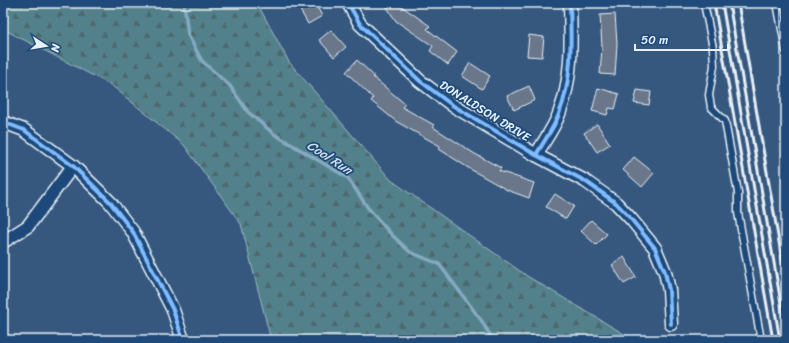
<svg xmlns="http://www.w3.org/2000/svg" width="789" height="343" font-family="Sriracha,sans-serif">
<defs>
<pattern id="forest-firs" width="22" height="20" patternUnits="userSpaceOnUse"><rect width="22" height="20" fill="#52818b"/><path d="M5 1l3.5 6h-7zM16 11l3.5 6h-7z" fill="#4d676e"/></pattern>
</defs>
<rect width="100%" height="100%" fill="#36587f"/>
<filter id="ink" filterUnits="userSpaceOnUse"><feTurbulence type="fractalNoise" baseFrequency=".025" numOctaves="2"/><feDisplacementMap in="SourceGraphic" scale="8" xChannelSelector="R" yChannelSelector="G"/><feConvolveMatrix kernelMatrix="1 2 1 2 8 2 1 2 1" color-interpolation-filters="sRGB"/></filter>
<g filter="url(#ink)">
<!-- forest -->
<polygon fill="url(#forest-firs)" stroke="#9db9c2" points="3,3 257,3 289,62 391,180 527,276 634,340 271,340 241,224 184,145 111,85 3,29"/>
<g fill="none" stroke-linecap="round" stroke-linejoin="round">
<!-- stream -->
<g stroke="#85aac1" stroke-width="3.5">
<polyline points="131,3 143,5 145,3"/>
<polyline points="184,3 188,35 202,61 230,86 248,112 274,134 348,178 368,208 391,234 410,252 439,264 481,320 493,340"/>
</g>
</g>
<!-- building -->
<g fill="#6b778a" stroke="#e8f1f8">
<polygon points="296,3 315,3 322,16 308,24"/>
<polygon points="384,3 397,3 430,26 427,29 457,52 448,65 430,51 433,46 396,21"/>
<polygon points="615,14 617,44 615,75 600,74 602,47 600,15"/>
<polygon points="331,30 346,47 334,57 319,40"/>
<polygon points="529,35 544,37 542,57 527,56"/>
<polygon points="357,60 374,76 373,77 405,104 402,107 434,125 433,127 475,154 501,168 499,171 534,183 529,198 507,190 470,169 439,149 440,146 397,122 371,101 373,98 346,72"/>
<polygon points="470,63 490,76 482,89 462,76"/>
<polygon points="529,86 535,100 514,110 507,96"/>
<polygon points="598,88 619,94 615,109 609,108 607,115 592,111"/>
<polygon points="637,90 651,92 649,105 634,103"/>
<polygon points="597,124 610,144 597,152 584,133"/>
<polygon points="634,157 654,173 642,187 623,170"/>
<polygon points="555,194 574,206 566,219 546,207"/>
<polygon points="591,220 607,234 596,245 581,231"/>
<polygon points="624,257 636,277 624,284 612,265"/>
</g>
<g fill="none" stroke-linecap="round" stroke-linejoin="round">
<defs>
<g id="service">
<polyline points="704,3 713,48 714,66 709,95 711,107 725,121 738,193 738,213 761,340"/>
<polyline points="777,3 786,51"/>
</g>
<g id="minor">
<polyline points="348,3 360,24 420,81 452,105 536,155 585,181 616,203 631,219 655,248 665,272 669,290 671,324"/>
<polyline points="3,122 24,130 73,166 110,202 133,232 173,310 183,340"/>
<path d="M536 155C544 141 554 128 559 114 573 78 571 40 570 3"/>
<polyline points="3,242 28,226 73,166"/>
</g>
</defs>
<!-- service casing -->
<use href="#service" stroke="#e8f1f8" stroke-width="9"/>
<!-- minor casing -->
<use href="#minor" stroke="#e8f1f8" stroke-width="15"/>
<!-- service -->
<use href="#service" stroke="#1f4a7a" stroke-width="6"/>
<!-- minor -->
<use href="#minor" stroke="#1f4a7a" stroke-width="12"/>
<!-- rail -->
<g stroke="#e8f1f8" stroke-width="3">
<polyline points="714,3 773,340"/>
<polyline points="722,3 780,340"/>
<polyline points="729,3 786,332"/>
<polyline points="738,3 786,283"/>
</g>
<defs>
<g id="cycleway">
<polyline points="348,3 360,24 420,81 452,105 536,155 585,181 616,203 631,219 655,248 665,272 669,290 671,324"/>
<polyline points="3,122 24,130 73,166 110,202 133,232 173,310 183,340"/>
<path d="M536 155C544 141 554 128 559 114 573 78 571 40 570 3"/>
</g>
</defs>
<!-- cycleway casing -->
<use href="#cycleway" stroke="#1f4a7a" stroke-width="6"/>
<!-- cycleway -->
<use href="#cycleway" stroke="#80bcff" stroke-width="4"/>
</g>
</g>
<g text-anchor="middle" stroke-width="3.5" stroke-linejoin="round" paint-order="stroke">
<!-- street labels -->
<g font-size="12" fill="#e8f1f8" stroke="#1f4a7a">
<text transform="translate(485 111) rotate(32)" y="4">DONALDSON DRIVE</text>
</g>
<!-- water labels -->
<g font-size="13" font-style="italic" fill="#cfdfea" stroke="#1f4a7a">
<text transform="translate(330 157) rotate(33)" y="5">Cool Run</text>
</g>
</g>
<!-- margin -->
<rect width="789" height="343" fill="none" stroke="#1f4a7a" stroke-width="16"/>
<rect x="8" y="8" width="773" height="327" fill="none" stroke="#e8f1f8" stroke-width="1.5" filter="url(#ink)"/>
<!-- north arrow -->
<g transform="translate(46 46) rotate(102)" stroke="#1f4a7a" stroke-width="3" paint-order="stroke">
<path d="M0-3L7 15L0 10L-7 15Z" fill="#e8f1f8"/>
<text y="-6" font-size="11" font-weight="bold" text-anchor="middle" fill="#e8f1f8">N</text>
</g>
<!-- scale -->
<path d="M635 44v6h93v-6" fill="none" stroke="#e8f1f8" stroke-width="2"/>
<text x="641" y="44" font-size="12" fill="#e8f1f8" stroke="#1f4a7a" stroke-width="3" paint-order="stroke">50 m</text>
</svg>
